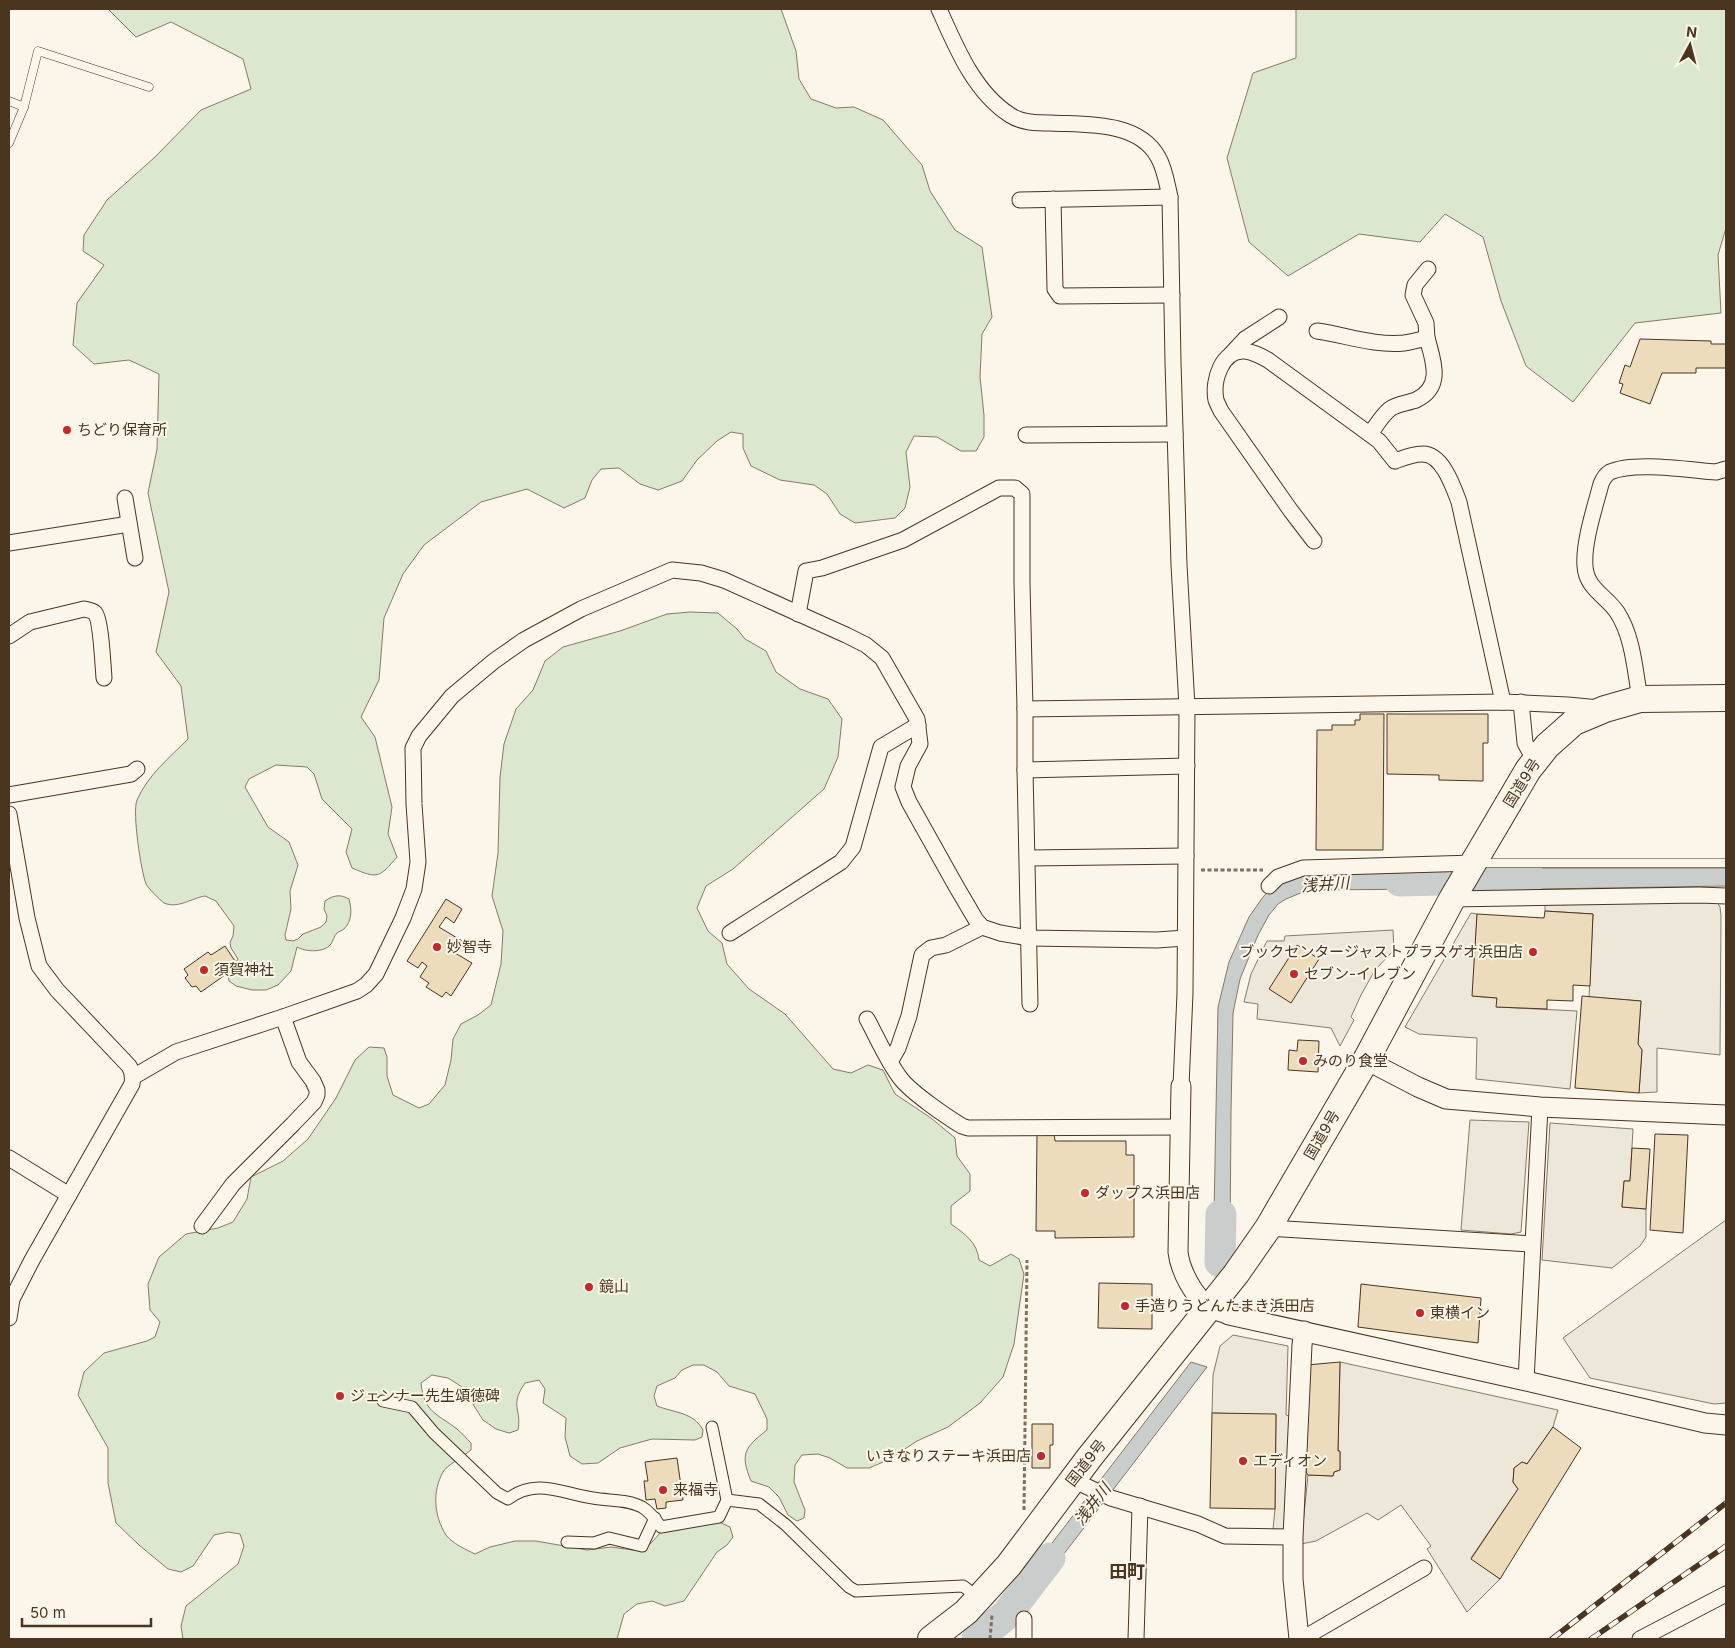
<svg xmlns="http://www.w3.org/2000/svg" width="1735" height="1648" font-family="Inter,'Noto Sans JP',sans-serif">
<rect width="100%" height="100%" fill="#fbf6e9"/>
<!-- green -->
<g fill="#dce7d0" stroke="#887966">
<path d="M108 9H781L796 51 799 79 811 99 836 108 854 107 883 120 922 165 930 191 955 230 982 247 992 317 982 334 980 377 984 415V437L976 451H961L937 437 914 436 906 452 910 487 905 508 895 518 855 523 840 514 827 494 814 485 780 480 751 466 743 448V434L731 432 717 441 697 460 682 481 658 490 640 484 619 468 601 469 592 480 585 498 564 508 527 489 481 502 424 545 403 574 384 618 379 680 361 717 375 737 392 807 388 834 397 857C379 878 378 879 352 868L346 852 352 829 322 799 314 774 307 767 276 765 249 779 245 787 268 827 289 842 298 865 290 891 291 909 285 935 286 940 293 941 298 939 303 934 321 927 326 922 327 916 324 909 325 901C334 895 340 894 349 899 352 910 352 921 344 929 342 931 339 931 337 933 334 936 333 941 331 944 324 953 306 952 297 947L291 971 278 985 266 990H252L236 986 229 981 228 974 238 959 231 948 230 942 233 936 234 926 216 901 205 896C192 898 178 909 164 903 161 901 147 887 146 884 141 871 132 812 137 800 148 775 169 758 188 739L181 686 156 652 169 592 148 493 157 449 159 374 129 360 94 364 73 345 77 303 104 265 83 251 84 235 107 200 155 157 201 110 251 89 243 59 171 22 136 37Z"/>
<polygon points="1296,9 1726,9 1726,228 1718,255 1721,313 1635,323 1573,402 1526,366 1501,301 1483,237 1445,214 1420,242 1359,234 1288,276 1249,242 1227,158 1253,73 1296,58"/>
<path d="M690 612 718 613 737 629 745 639 766 651 776 672 800 689 828 699 842 719 838 757 824 789 733 869 706 886 697 908 708 931 722 943 727 964 749 989 785 1014 833 1069 851 1073 868 1065 883 1070 895 1094 931 1118 955 1138 957 1156 970 1174V1191L951 1206V1224C965 1234 977 1242 979 1260L990 1266 1011 1254 1019 1259 1024 1274 1014 1344 1003 1377 980 1403 948 1427 917 1441 888 1460 869 1468H847L830 1458 818 1454 802 1455 795 1465 794 1482 805 1510 804 1518 797 1521 788 1515 779 1497 769 1487 751 1481C740 1454 744 1448 767 1430V1419L755 1394 729 1386 717 1372 704 1365H693L682 1370 675 1378 657 1386 654 1396 657 1406C675 1413 693 1412 703 1430L702 1437 695 1440 652 1439 620 1448 598 1463 582 1464 570 1456 565 1437 566 1418 543 1403 545 1389 539 1380 525 1383C509 1406 522 1409 518 1430L509 1433 496 1429 483 1420 462 1387 448 1378 432 1375 421 1383C424 1412 436 1413 457 1429 462 1433 467 1439 471 1443V1450C464 1456 447 1465 443 1472 432 1492 434 1516 446 1535 453 1544 465 1549 475 1554L490 1547 515 1541H536L587 1550 611 1547 640 1551 651 1543 662 1531 717 1521 730 1527 733 1537 727 1545 717 1552 684 1601 665 1606 652 1601 637 1604 624 1614 617 1639H183L181 1626 186 1606 238 1564 244 1546 240 1534 228 1532 214 1535 193 1566 181 1572 168 1569 139 1545 116 1523 108 1483V1448L78 1395 84 1372 104 1353 147 1341 155 1337 160 1322 150 1310 148 1284 159 1257 186 1234 218 1228 233 1222 247 1199 251 1177 283 1161 308 1139 336 1098 355 1060 369 1047 384 1048 387 1057V1076L393 1095 419 1108 429 1104 445 1085 451 1060 453 1039 461 1024 478 1015 491 1005 501 964 503 931 492 896 498 853 500 777 504 744 516 709 533 690 545 661 563 647 620 631 667 614Z"/>
</g>
<!-- parking -->
<g fill="#ede7d9" stroke="#887966">
<polygon points="1717,902 1720,907 1721,916 1720,1055 1657,1048 1657,1092 1639,1093 1642,1050 1638,1044 1641,1001 1589,997 1593,914 1545,911 1545,903"/>
<polygon points="1471,913 1477,914 1473,996 1497,998 1497,1007 1577,1011 1570,1089 1476,1079 1477,1038 1419,1034 1405,1027"/>
<polygon points="1393,930 1394,950 1375,970 1361,995 1351,1017 1354,1020 1340,1046 1331,1028 1257,1019 1258,1004 1244,1002 1251,974 1267,941 1284,941 1285,936"/>
<polygon points="1470,1120 1529,1122 1521,1232 1511,1234 1461,1230"/>
<polygon points="1550,1123 1633,1129 1630,1181 1624,1181 1622,1207 1646,1209 1646,1237 1640,1246 1612,1268 1542,1260"/>
<polygon points="1726,1220 1726,1403 1714,1404 1590,1378 1563,1338"/>
<polygon points="1233,1335 1288,1346 1286,1415 1292,1417 1285,1530 1273,1529 1275,1509 1276,1415 1212,1413 1213,1375 1220,1346"/>
<polygon points="1340,1362 1558,1410 1553,1427 1527,1464 1522,1462 1514,1468 1513,1482 1518,1489 1471,1558 1500,1579 1467,1612 1427,1549 1431,1546 1401,1505 1378,1520 1367,1513 1316,1541 1301,1544 1308,1475 1333,1476 1334,1472 1340,1470 1340,1452 1338,1451"/>
</g>
<!-- water -->
<g fill="#c9cecd" stroke="#887966">
<polygon points="1492,868 1726,868 1726,886 1480,890"/>
<polygon points="1449,869 1436,889 1308,890 1286,899 1278,904 1269,915 1258,935 1240,979 1233,1013 1231,1112 1230,1243 1213,1266 1218,1007 1229,962 1249,917 1263,897 1274,885 1311,873"/>
<polygon points="1191,1362 1207,1367 1031,1597 1019,1586"/>
<polygon points="1014,1592 1026,1602 995,1639 967,1639 983,1626"/>
</g>
<g fill="none" stroke-linecap="round" stroke-linejoin="round">
<!-- river -->
<g stroke="#c9cecd" stroke-width="31">
<polyline points="1400,881 1530,878"/>
<polyline points="1220,1262 1221,1215"/>
<polyline points="977,1639 1007,1614 1050,1558"/>
</g>
</g>
<!-- building -->
<g fill="#ecdcbc" stroke="#4a3520">
<polygon points="1640,339 1711,341 1711,344 1726,344 1726,368 1696,368 1696,373 1662,373 1650,404 1620,393 1623,384 1619,383 1625,365 1630,367"/>
<polygon points="1360,714 1384,714 1383,850 1316,850 1317,730 1332,730 1332,725 1355,725 1355,720 1360,720"/>
<polygon points="1387,714 1488,714 1488,743 1483,743 1483,781 1439,780 1439,775 1387,774"/>
<polygon points="446,899 462,909 454,923 446,917 439,927 462,941 455,953 472,963 451,996 446,992 442,997 426,987 429,983 420,977 427,966 422,962 418,968 407,961"/>
<polygon points="1545,911 1593,914 1590,986 1573,985 1573,1001 1547,1000 1547,1009 1496,1007 1497,998 1472,996 1477,914 1544,918"/>
<polygon points="1297,945 1319,959 1291,1003 1269,989"/>
<polygon points="225,946 235,961 221,971 225,975 201,992 196,986 192,987 185,978 188,975 184,969 208,952 211,955"/>
<polygon points="1582,996 1641,1001 1638,1044 1642,1050 1639,1093 1575,1088"/>
<polygon points="1298,1040 1319,1041 1318,1072 1288,1070 1289,1050 1297,1051"/>
<polygon points="1037,1133 1054,1133 1055,1141 1126,1141 1126,1155 1134,1155 1134,1237 1055,1238 1055,1231 1036,1231"/>
<polygon points="1655,1134 1688,1135 1683,1233 1650,1230"/>
<polygon points="1632,1148 1650,1149 1646,1209 1622,1207 1624,1181 1630,1181"/>
<polygon points="1099,1283 1152,1284 1152,1329 1098,1328"/>
<polygon points="1361,1284 1481,1298 1478,1343 1358,1327"/>
<polygon points="1340,1362 1338,1451 1340,1451 1340,1470 1334,1472 1333,1476 1308,1475 1306,1472 1307,1365"/>
<polygon points="1212,1413 1276,1414 1275,1509 1210,1508"/>
<polygon points="1032,1424 1053,1424 1053,1445 1050,1445 1050,1468 1032,1468"/>
<polygon points="1553,1427 1581,1448 1500,1579 1471,1559 1518,1489 1513,1482 1514,1468 1522,1462 1527,1464"/>
<polygon points="677,1458 683,1500 666,1502 666,1508 657,1509 655,1499 646,1500 644,1481 648,1481 645,1462"/>
</g>
<g fill="none" stroke-linecap="round" stroke-linejoin="round">
<defs>
<g id="service">
<polyline points="9,101 24,107"/>
<polyline points="9,143 24,107 38,51 149,87"/>
<polyline points="1478,863 1726,863"/>
</g>
<g id="pedestrian">
<path d="M383 1401 412 1407 434 1433 497 1493 508 1499C536 1477 563 1494 593 1498 609 1501 628 1499 642 1507 650 1512 656 1520 661 1527L719 1517 727 1500 712 1427"/>
<polyline points="727,1500 759,1504 786,1525 849,1587 856,1591 963,1586 979,1598"/>
<polyline points="567,1542 594,1543 609,1538 642,1546 655,1518"/>
</g>
<g id="minor">
<path d="M939 9C956 47 974 92 1010 115 1022 123 1037 123 1051 123 1086 125 1138 121 1158 157 1165 169 1167 184 1170 197L1173 362 1179 565 1187 707 1185 993 1181 1086"/>
<polyline points="1053,199 1055,289 1060,296 1172,295"/>
<polyline points="1020,200 1170,197"/>
<path d="M1317 331C1346 335 1374 346 1404 343 1411 342 1419 340 1427 338 1433 360 1444 387 1416 400 1408 403 1396 404 1390 409 1382 415 1376 426 1370 434"/>
<polyline points="1427,338 1426,323 1413,295 1415,285 1428,269"/>
<polyline points="1231,354 1245,339 1279,317"/>
<polyline points="1026,435 1175,434"/>
<polyline points="125,498 135,558"/>
<path d="M1314 541 1291 511 1221 411C1219 407 1217 403 1216 400 1212 381 1222 349 1245 351 1253 352 1261 356 1268 360L1379 441 1395 461C1403 458 1413 454 1422 454 1442 453 1453 486 1459 502L1503 702"/>
<polyline points="9,543 129,524"/>
<polyline points="798,614 806,571 822,568 903,540 999,488 1015,488 1022,494 1022,583 1025,709 1025,770 1030,1004"/>
<path d="M9 636 30 622 84 609C88 610 92 610 95 613 101 620 103 666 104 678"/>
<path d="M1640 699C1635 671 1633 636 1617 612 1606 596 1586 588 1585 566 1583 543 1595 507 1601 484 1603 479 1605 475 1610 472 1634 461 1689 470 1716 472L1726 469"/>
<polyline points="1521,702 1525,743 1535,761"/>
<polyline points="1025,709 1503,702 1568,705 1599,708"/>
<polyline points="1025,770 1187,766"/>
<polyline points="9,795 131,774 137,769"/>
<path d="M9 814 27 918 39 966 57 990 129 1066C133 1072 133 1077 132 1084L32 1260 12 1299 9 1318"/>
<polyline points="1028,858 1186,856"/>
<polyline points="1269,886 1278,877 1303,868 1474,863"/>
<polyline points="1452,899 1699,895 1726,896"/>
<polyline points="730,933 841,862 853,847 881,747 918,725"/>
<path d="M867 1019C878 1039 887 1061 901 1079 912 1093 947 1117 962 1126L968 1128 1180 1127"/>
<polyline points="890,1062 898,1048 909,1016 922,955 931,948 946,945 982,927"/>
<polyline points="133,1077 176,1052 283,1017 357,991 366,985 376,974 403,918 414,889 418,862 414,804 413,748 419,736 452,696 494,661 524,640 581,609 672,570 701,573 724,580 846,635 866,645 882,658 917,719 920,744 908,766 903,787 909,802 956,886 976,920 982,927 1000,933 1029,938 1157,940 1185,938"/>
<polyline points="9,1158 69,1195"/>
<polyline points="202,1226 233,1184 293,1124 314,1102 317,1095 317,1090 313,1081 299,1062 283,1017"/>
<polyline points="1268,1228 1532,1244"/>
<polyline points="1526,1381 1540,1107"/>
<polyline points="1073,1480 1111,1498 1198,1524 1225,1536 1293,1537"/>
<polyline points="1024,1639 1024,1619"/>
<polyline points="1136,1639 1140,1506"/>
<polyline points="1302,1639 1424,1568"/>
<polyline points="1640,1639 1726,1594"/>
</g>
<g id="tertiary">
<polyline points="1366,1060 1418,1087 1446,1099 1540,1107 1726,1115"/>
<path d="M1181 1086 1178 1252C1180 1270 1194 1298 1210 1307 1215 1311 1223 1312 1229 1315L1526 1381 1705 1423 1726 1425"/>
<polyline points="1299,1639 1293,1579 1293,1537 1302,1345 1304,1331"/>
</g>
<polyline id="trunk" points="931,1639 966,1612 1009,1565 1089,1458 1236,1274 1268,1228 1366,1060 1452,899 1528,770 1547,746 1574,722 1605,709 1640,699 1726,698"/>
</defs>
<!-- service casing -->
<use href="#service" stroke="#4a3520" stroke-width="9"/>
<!-- pedestrian casing -->
<use href="#pedestrian" stroke="#4a3520" stroke-width="13"/>
<!-- minor casing -->
<use href="#minor" stroke="#4a3520" stroke-width="17"/>
<!-- tertiary casing -->
<use href="#tertiary" stroke="#4a3520" stroke-width="21"/>
<!-- trunk casing -->
<use href="#trunk" stroke="#4a3520" stroke-width="28"/>
<!-- path -->
<g stroke="#7f6f5c" stroke-width="3" stroke-dasharray="4 2.5" stroke-linecap="butt">
<polyline points="1201,870 1263,870"/>
<polyline points="1024,1510 1027,1260"/>
<polyline points="990,1639 992,1615"/>
</g>
<!-- service -->
<use href="#service" stroke="#fbf6e9" stroke-width="8"/>
<!-- pedestrian -->
<use href="#pedestrian" stroke="#fbf6e9" stroke-width="11"/>
<!-- minor -->
<use href="#minor" stroke="#fbf6e9" stroke-width="15"/>
<!-- tertiary -->
<use href="#tertiary" stroke="#fbf6e9" stroke-width="19"/>
<!-- trunk -->
<use href="#trunk" stroke="#fbf6e9" stroke-width="26"/>
<defs>
<g id="rail">
<polyline points="1552,1639 1726,1503"/>
<polyline points="1591,1639 1726,1546"/>
</g>
</defs>
<!-- rail casing -->
<use href="#rail" stroke="#4a3520" stroke-width="5.5"/>
<!-- rail -->
<use href="#rail" stroke="#fbf6e9" stroke-width="4" stroke-dasharray="11" stroke-linecap="butt"/>
</g>
<!-- markers -->
<g fill="#c62828" stroke="#fbf6e9" stroke-width="2">
<circle cx="67" cy="430" r="5"/>
<circle cx="437" cy="947" r="5"/>
<circle cx="1533" cy="952" r="5"/>
<circle cx="204" cy="970" r="5"/>
<circle cx="1294" cy="974" r="5"/>
<circle cx="1303" cy="1061" r="5"/>
<circle cx="1085" cy="1193" r="5"/>
<circle cx="589" cy="1287" r="5"/>
<circle cx="1125" cy="1306" r="5"/>
<circle cx="1420" cy="1313" r="5"/>
<circle cx="340" cy="1396" r="5"/>
<circle cx="1041" cy="1456" r="5"/>
<circle cx="1243" cy="1461" r="5"/>
<circle cx="663" cy="1490" r="5"/>
</g>
<g text-anchor="middle" stroke-width="4" stroke-linejoin="round" paint-order="stroke">
<!-- poi labels -->
<g font-size="15" fill="#4a3520" stroke="#fbf6e9" text-anchor="start">
<text x="77" y="435">ちどり保育所</text>
<text x="447" y="952">妙智寺</text>
<text x="1523" y="957" text-anchor="end">ブックセンタージャストプラスゲオ浜田店</text>
<text x="214" y="975">須賀神社</text>
<text x="1304" y="979">セブン-イレブン</text>
<text x="1313" y="1066">みのり食堂</text>
<text x="1095" y="1198">ダップス浜田店</text>
<text x="599" y="1292">鏡山</text>
<text x="1135" y="1311">手造りうどんたまき浜田店</text>
<text x="1430" y="1318">東横イン</text>
<text x="350" y="1401">ジェンナー先生頌徳碑</text>
<text x="1031" y="1461" text-anchor="end">いきなりステーキ浜田店</text>
<text x="1253" y="1466">エディオン</text>
<text x="673" y="1495">来福寺</text>
</g>
<!-- street labels -->
<g font-size="15" fill="#4a3520" stroke="#fbf6e9">
<text transform="translate(1522 783) rotate(-58)" y="5">国道9号</text>
<text transform="translate(1322 1135) rotate(-60)" y="5">国道9号</text>
<text transform="translate(1086 1463) rotate(-52)" y="5">国道9号</text>
</g>
<!-- water labels -->
<g font-size="16" font-style="italic" fill="#4a3520" stroke="#fbf6e9">
<text transform="translate(1325 884) rotate(-4)" y="6">浅井川</text>
<text transform="translate(1092 1504) rotate(-52)" y="6">浅井川</text>
</g>
<!-- quarter labels -->
<g font-size="18" font-weight="bold" fill="#4a3520" stroke="#fbf6e9">
<text x="1127" y="1578">田町</text>
</g>
</g>
<!-- border -->
<rect width="1735" height="1648" fill="none" stroke="#4a3520" stroke-width="20"/>
<!-- north arrow -->
<g transform="translate(1690 45) rotate(7)" stroke="#fbf6e9" stroke-width="4" paint-order="stroke">
<path d="M0-4L9 19L0 12L-9 19Z" fill="#4a3520"/>
<text y="-8" font-size="14" font-weight="bold" text-anchor="middle" fill="#4a3520">N</text>
</g>
<!-- scale -->
<path d="M22 1618v8h129v-8" fill="none" stroke="#4a3520" stroke-width="2.5"/>
<text x="30" y="1618" font-size="15" fill="#4a3520" stroke="#fbf6e9" stroke-width="4" paint-order="stroke">50 m</text>
</svg>
